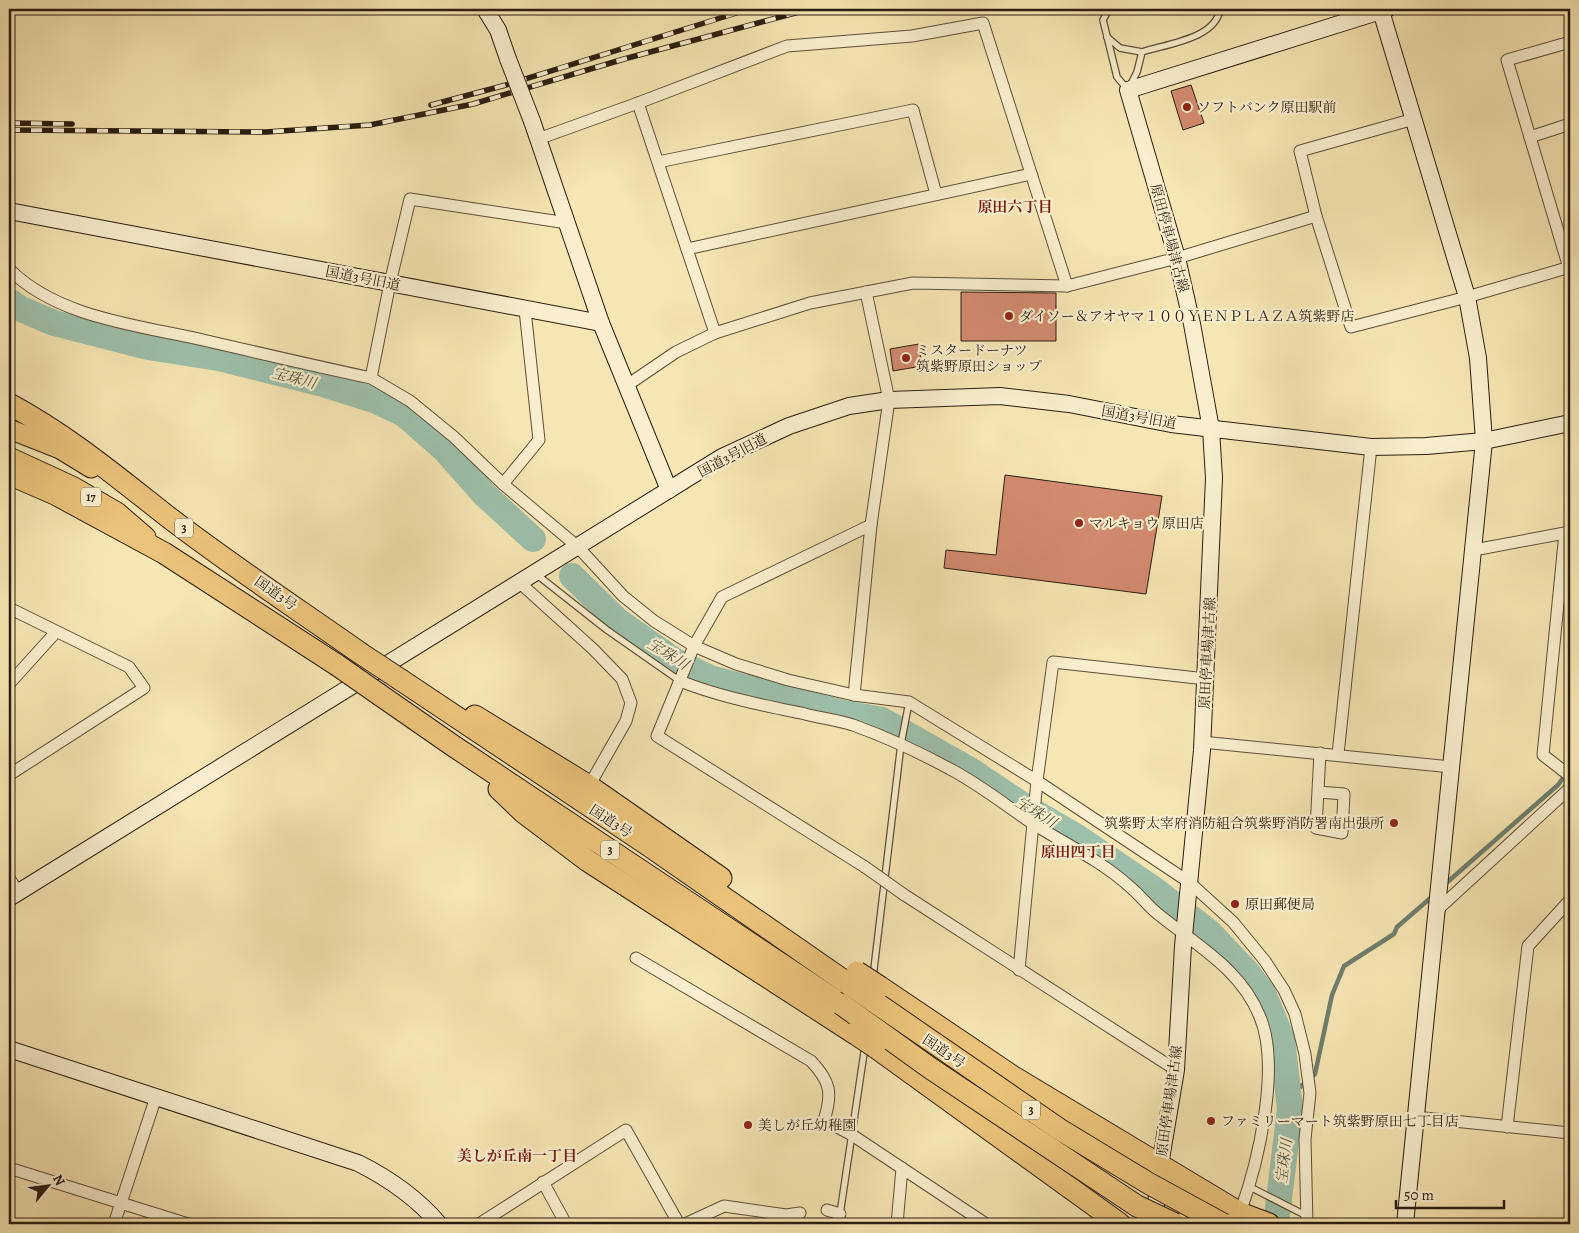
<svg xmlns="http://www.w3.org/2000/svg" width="1579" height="1233" font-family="Alegreya,'Noto Serif JP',serif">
<rect width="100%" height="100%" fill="#f6e6b3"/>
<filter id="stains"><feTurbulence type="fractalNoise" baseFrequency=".004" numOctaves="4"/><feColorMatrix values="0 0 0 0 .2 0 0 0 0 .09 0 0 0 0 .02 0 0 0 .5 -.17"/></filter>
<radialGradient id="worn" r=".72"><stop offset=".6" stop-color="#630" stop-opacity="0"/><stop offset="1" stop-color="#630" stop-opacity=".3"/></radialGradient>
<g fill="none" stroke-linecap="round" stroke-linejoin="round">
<!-- stream -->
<g stroke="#6f7f6d" stroke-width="4.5">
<polyline points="1443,886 1558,785 1570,768"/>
<polyline points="1290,1096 1315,1074 1332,995 1344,966 1394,934 1397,927 1434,895"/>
</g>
<!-- river -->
<g stroke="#9dc0ab" stroke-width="26">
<polyline points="9,301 21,309 54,323 148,347 218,358 323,384 374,400 404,414 445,450 485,495 533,539"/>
<polyline points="572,576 618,621 675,661 710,678 839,712 882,720 970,770 1024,806 1077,837 1155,890 1209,932 1247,972 1263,993 1282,1039 1290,1109 1276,1224"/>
</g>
</g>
<!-- building -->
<g fill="#d48b71" stroke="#2a1d10">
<polygon points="1191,85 1204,123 1183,130 1171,91"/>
<polygon points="961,292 1056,293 1056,341 961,341"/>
<polygon points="919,344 922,366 893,371 890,349"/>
<polygon points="1005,475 1162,496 1146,594 944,568 946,550 996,555"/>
</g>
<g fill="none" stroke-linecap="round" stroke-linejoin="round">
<defs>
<g id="lane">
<path d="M1109 9 1103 20 1117 77 1128 90 1137 72 1142 52C1166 44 1216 39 1220 9"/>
<polyline points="1107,37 1120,48 1142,52"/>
<polyline points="536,574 607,630 680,681"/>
<polyline points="873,977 901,744 909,702"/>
<polyline points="1250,1187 1305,1215"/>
<polyline points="840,1214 865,1046"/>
</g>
<g id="street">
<polyline points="638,103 715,333"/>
<polyline points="1414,119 1300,151 1316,216 1351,327 1467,297 1570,267"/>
<polyline points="1530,137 1570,124"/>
<polyline points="538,139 638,103 787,46 912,36 983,23 1067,286"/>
<polyline points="658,162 913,110 936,194"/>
<polyline points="687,249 1031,174"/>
<polyline points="1569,268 1507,60 1570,42"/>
<path d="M9 269C58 318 138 325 203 340 259 353 315 366 371 378L410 401 454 437 503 484 578 547 623 596 654 621 694 646 736 664 788 680 854 695 909 702 1037 781 1189 882 1233 922 1265 961 1284 990 1295 1014 1305 1054 1310 1093 1305 1139 1307 1224"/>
<polyline points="371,378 390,283 410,199 567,223"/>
<polyline points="626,386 676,352 715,333 810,303 913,283 1067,286 1177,258 1316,216"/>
<polyline points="503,484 539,440 525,310"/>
<polyline points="1565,533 1543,755 1570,776"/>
<polyline points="1474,550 1570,532"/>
<polyline points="520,583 593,649 622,679 631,703 626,721 589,786"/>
<polyline points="9,608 129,667 144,688 9,775"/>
<path d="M680 681C720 697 762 705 805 714 820 718 837 720 853 725 886 737 919 752 950 769 979 784 1005 805 1032 823 1065 844 1100 860 1129 886 1140 895 1148 906 1158 914 1196 945 1241 969 1260 1017 1281 1067 1258 1163 1240 1213"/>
<polyline points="9,684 56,632"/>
<polyline points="854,695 871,525 889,400 866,292"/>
<polyline points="1202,742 1451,767"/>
<polyline points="1338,754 1371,447"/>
<polyline points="1319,792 1344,794 1342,833 1316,828 1320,753"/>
<polyline points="865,867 657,736 694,646 722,597 871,525"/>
<polyline points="9,878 18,892"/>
<polyline points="903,894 1176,1070"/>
<polyline points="1435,912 1570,788"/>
<path d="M636 958 811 1061C830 1081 833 1093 824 1120L852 1135 986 1224"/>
<polyline points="1019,970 1037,781 1053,662 1206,679"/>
<polyline points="1415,1117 1570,1133"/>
<polyline points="1507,1127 1528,946 1570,900"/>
<polyline points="9,1168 188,1224"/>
<polyline points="543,1182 566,1224"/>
<polyline points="827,1210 840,1214"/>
<polyline points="114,1224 156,1097"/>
<polyline points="479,1224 626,1130 679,1224"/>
<polyline points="685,1224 724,1206 786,1215 800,1213"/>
<polyline points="897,1224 902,1168"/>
</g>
<g id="secondary">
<polyline points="485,9 498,30 508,59"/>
<polyline points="1381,11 1467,297 1478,358 1484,441 1405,1224"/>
<polyline points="532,121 601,323 669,490"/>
<polyline points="9,211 601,323"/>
<polyline points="9,898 722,457 789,426 849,406 889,400 1000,396 1069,404 1171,424 1371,447 1426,446 1484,441 1570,423"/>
<path d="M9 1049 358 1163C388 1178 417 1198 439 1224"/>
<polyline points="1154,1224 1160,1165 1176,1070 1183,946 1202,750 1214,478 1211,429 1192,324 1177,258 1128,90 1387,9"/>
</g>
<g id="primary">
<polyline points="9,429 60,449 91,468"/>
<polyline points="9,457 74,487 117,512 146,537"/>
</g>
<g id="highway">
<path d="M9 404C67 435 116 476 167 516 229 564 296 608 360 653"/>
<polyline points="9,474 55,494 164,553 337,665"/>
<polyline points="401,680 648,845 847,983"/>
<polyline points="380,695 452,745 841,1004"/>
<polyline points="475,716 589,786 721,878"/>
<polyline points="499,789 523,812 588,861 854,1033"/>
<polyline points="880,987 1012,1076 1240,1213 1269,1224"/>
<polyline points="875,1047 1120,1224"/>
</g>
</defs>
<!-- lane casing -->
<use href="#lane" stroke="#5d4f39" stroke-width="8"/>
<!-- street casing -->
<use href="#street" stroke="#5d4f39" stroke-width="13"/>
<!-- secondary casing -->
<use href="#secondary" stroke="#2a1d10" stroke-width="18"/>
<!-- primary casing -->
<use href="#primary" stroke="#2a1d10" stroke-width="21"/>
<!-- highway casing -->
<use href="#highway" stroke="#2a1d10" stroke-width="23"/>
<!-- lane -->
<use href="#lane" stroke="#f9efce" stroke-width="5.5"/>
<!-- street -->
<use href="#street" stroke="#f9efce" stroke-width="11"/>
<!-- secondary -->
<use href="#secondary" stroke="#f9efce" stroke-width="16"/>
<!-- primary -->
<use href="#primary" stroke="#ebc37a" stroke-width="19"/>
<!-- highway -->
<use href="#highway" stroke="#ebc37a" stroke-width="21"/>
<defs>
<g id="rail">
<polyline points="431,105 506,85 749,9"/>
<polyline points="9,123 72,124"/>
<polyline points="9,130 266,132 370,125 473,104 624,59 810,9"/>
</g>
</defs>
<!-- rail casing -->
<use href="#rail" stroke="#2a1d10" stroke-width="5.5"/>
<!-- rail -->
<use href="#rail" stroke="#f9efce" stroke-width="4" stroke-dasharray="11" stroke-linecap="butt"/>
<defs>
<polyline id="street-bridge" points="865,867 903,894"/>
<polyline id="secondary-bridge" points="508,59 532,121"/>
<g id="highway-bridge">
<polyline points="360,653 401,680"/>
<polyline points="337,665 380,695"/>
<polyline points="857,972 880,987"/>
<polyline points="847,983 1059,1129 1148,1183 1223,1224"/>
<polyline points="841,1004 930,1068 1137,1206 1175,1224"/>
<polyline points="854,1033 875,1047"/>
</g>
</defs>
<!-- street-bridge casing -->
<use href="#street-bridge" stroke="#5d4f39" stroke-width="13" stroke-linecap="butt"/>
<!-- secondary-bridge casing -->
<use href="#secondary-bridge" stroke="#2a1d10" stroke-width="18" stroke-linecap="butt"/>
<!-- highway-bridge casing -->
<use href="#highway-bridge" stroke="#2a1d10" stroke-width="23" stroke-linecap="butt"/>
<!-- street-bridge -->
<use href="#street-bridge" stroke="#f9efce" stroke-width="11"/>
<!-- secondary-bridge -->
<use href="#secondary-bridge" stroke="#f9efce" stroke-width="16"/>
<!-- highway-bridge -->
<use href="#highway-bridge" stroke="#ebc37a" stroke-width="21"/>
</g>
<!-- markers -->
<g fill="#8f2418" stroke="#f9efce" stroke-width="2">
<circle cx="1187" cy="107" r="5"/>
<circle cx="1009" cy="316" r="5"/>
<circle cx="906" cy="358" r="5"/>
<circle cx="1079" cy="523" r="5"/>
<circle cx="1394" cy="823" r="5"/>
<circle cx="1235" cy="904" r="5"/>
<circle cx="1211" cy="1121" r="5"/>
<circle cx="748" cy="1125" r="5"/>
</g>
<g text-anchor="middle" stroke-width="4.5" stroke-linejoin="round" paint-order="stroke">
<!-- shield labels -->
<g fill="#f9efce" stroke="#685c49" stroke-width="1">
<rect x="81" y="487.5" width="20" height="19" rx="4"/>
<rect x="175" y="518.5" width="18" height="19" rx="4"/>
<rect x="601" y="840.5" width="18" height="19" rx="4"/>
<rect x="1022" y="1100.5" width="18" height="19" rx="4"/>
</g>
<g font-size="12" font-weight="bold" fill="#2a1d10">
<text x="91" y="501">17</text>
<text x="184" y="532">3</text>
<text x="610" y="854">3</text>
<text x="1031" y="1114">3</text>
</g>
<!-- poi labels -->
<g font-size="14" fill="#2a1d10" stroke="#f9efce" text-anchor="start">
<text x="1197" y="112">ソフトバンク原田駅前</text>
<text x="1019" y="321">ダイソー＆アオヤマ１００ＹＥＮＰＬＡＺＡ筑紫野店</text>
<text x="916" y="355">ミスタードーナツ<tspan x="916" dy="16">筑紫野原田ショップ</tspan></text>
<text x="1089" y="528">マルキョウ 原田店</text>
<text x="1384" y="828" text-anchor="end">筑紫野太宰府消防組合筑紫野消防署南出張所</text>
<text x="1245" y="909">原田郵便局</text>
<text x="1221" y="1126">ファミリーマート筑紫野原田七丁目店</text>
<text x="758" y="1130">美しが丘幼稚園</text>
</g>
<!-- street labels -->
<g font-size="14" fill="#2a1d10" stroke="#f9efce">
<text transform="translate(1170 238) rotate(75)" y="5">原田停車場津古線</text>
<text transform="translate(363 278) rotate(11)" y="5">国道3号旧道</text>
<text transform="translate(1139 417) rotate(10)" y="5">国道3号旧道</text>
<text transform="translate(732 455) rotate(-28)" y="5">国道3号旧道</text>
<text transform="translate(276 593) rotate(35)" y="5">国道3号</text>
<text transform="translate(1207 653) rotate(-87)" y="5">原田停車場津古線</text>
<text transform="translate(611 821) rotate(33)" y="5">国道3号</text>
<text transform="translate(944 1051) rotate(34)" y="5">国道3号</text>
<text transform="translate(1169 1101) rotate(-82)" y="5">原田停車場津古線</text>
</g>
<!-- neighbourhood labels -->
<g font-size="15" font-weight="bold" fill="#7a1f14" stroke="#f9efce">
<text x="1015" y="212">原田六丁目</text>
<text x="1078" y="857">原田四丁目</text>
<text x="517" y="1161">美しが丘南一丁目</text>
</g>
<!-- water labels -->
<g font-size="15" font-style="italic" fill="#525646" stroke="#f9efce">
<text transform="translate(294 378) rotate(15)" y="5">宝珠川</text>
<text transform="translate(668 654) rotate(32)" y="5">宝珠川</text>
<text transform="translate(1036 812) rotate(31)" y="5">宝珠川</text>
<text transform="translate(1284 1161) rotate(-83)" y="5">宝珠川</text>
</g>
</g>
<!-- margin -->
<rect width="1579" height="1233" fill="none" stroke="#f6e6b3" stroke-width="30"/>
<rect x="10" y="10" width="1559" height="1213" fill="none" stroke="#2a1d10" stroke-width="2.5"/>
<rect x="15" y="15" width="1549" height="1203" fill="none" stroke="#2a1d10"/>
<!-- north arrow -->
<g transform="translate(48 1186) rotate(61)" stroke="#f9efce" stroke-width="4" paint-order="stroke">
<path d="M0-4L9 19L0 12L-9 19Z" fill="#2a1d10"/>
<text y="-8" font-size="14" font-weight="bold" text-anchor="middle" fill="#2a1d10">N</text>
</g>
<!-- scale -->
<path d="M1396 1200v8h108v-8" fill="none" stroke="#2a1d10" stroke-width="2.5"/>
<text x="1404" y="1200" font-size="15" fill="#2a1d10" stroke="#f9efce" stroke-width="4" paint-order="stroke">50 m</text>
<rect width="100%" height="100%" filter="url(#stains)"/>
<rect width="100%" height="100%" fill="url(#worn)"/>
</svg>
